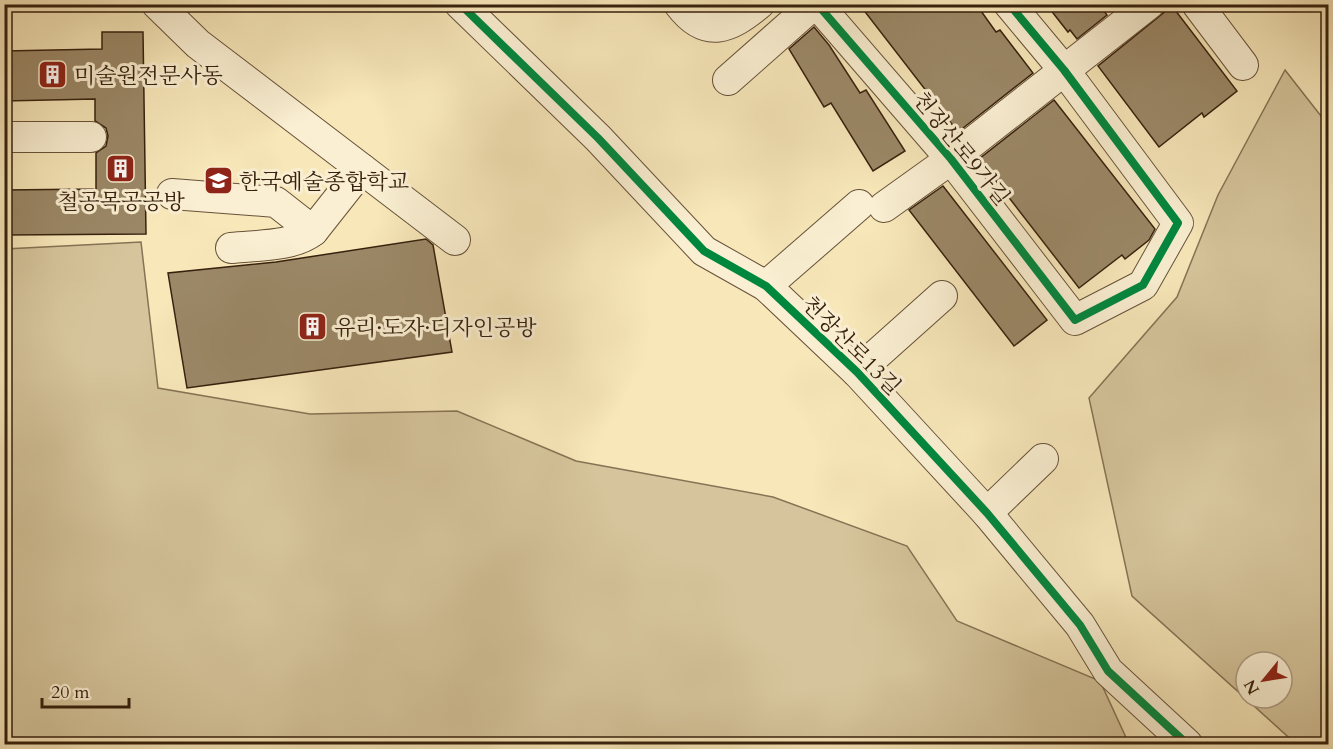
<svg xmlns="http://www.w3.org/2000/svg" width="1333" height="749" font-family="Cardo,'Noto Serif KR',serif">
<rect width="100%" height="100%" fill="#f7e7b9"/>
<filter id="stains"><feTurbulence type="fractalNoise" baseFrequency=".00333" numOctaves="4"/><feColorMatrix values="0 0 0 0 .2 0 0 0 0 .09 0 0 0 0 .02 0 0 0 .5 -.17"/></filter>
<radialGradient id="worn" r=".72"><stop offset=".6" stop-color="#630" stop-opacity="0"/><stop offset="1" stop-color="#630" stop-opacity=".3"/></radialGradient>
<!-- green -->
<g fill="#d6c59c" stroke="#867355" stroke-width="1.5" fill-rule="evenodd">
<path d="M1285 70 1328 125V744H1296L1132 596 1089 398 1177 297 1218 195ZM1246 662H1282V698H1246Z"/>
<polygon points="141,242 158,388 310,414 457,411 576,461 773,497 907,546 957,621 1100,681 1129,744 5,744 5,249"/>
</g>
<!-- building -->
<g fill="#9b8867" stroke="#37210e" stroke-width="1.5">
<polygon points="859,4 976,4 996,32 1000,30 1033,73 958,132"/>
<polygon points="1046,4 1104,4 1101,7 1107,15 1077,39 1070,30 1068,32"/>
<polygon points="1172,6 1237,91 1204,117 1202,113 1159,147 1098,66"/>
<polygon points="814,27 829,45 860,93 866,90 905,151 873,171 831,103 824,107 789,49"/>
<polygon points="102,32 143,32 146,234 5,235 4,190 96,189 96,153 106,146 108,136 106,128 95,121 95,99 4,101 4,51 102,49"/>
<polygon points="1054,100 1155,229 1149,240 1125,259 1122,255 1079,288 979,159"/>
<polygon points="943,186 1047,320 1014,346 909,210"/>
<polygon points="426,239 433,245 452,352 187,388 168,273 276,262"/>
</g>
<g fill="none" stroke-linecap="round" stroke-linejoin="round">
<defs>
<g id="minor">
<polyline points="157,4 198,44 455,240"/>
<polyline points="460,4 598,138 704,251 766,286 857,372 987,513 1080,625 1108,671 1187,744"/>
<path d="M679 4C706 40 730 28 759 4"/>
<polyline points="817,4 951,159 1075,320 1143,285 1178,223 1064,70 1009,4"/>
<polyline points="1197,4 1243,65"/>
<polyline points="728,80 814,4"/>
<polyline points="4,137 91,137"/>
<polyline points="172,194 276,202 313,231"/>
<polyline points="884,207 951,159 1149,4"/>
<path d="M231 248C257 245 292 247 313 231L362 169"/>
<polyline points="766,286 859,205"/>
<polyline points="857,372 942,296"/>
<polyline points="987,513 1043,459"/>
</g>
</defs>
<!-- minor casing -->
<use href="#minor" stroke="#675239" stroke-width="32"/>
<!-- minor -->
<use href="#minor" stroke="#faefd2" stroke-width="30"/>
<defs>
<g id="cycleway">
<polyline points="460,4 598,138 704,251 766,286 857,372 987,513 1080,625 1108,671 1187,744"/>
<polyline points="817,4 951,159 1075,320 1143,285 1178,223 1064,70 1009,4"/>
</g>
</defs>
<!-- cycleway casing -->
<use href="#cycleway" stroke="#faefd2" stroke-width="11"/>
<!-- cycleway -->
<use href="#cycleway" stroke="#00873e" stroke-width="8"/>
</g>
<!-- icons -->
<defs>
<symbol id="building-square" viewBox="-11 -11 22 22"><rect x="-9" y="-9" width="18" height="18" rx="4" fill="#8f2418" stroke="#faefd2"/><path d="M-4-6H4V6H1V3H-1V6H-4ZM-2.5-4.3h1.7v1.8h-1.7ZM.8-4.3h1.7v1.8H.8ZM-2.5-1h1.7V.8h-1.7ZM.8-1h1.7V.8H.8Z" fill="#fff"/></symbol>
<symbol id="university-square" viewBox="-11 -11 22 22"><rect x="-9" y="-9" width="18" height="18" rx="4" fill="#8f2418" stroke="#faefd2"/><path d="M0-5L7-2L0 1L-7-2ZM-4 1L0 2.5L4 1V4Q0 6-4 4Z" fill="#fff"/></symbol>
</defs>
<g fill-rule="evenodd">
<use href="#building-square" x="36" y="58" width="33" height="33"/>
<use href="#building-square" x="104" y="152" width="33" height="33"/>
<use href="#university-square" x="202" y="164" width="33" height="33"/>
<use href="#building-square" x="296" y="310" width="33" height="33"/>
</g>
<g text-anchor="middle" stroke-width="6" stroke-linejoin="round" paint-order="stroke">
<!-- poi labels -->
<g font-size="22" fill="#37210e" stroke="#faefd2" text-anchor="start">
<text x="74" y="83">미술원전문사동</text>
<text x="239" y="189">한국예술종합학교</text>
<text x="121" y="209" text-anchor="middle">철공목공공방</text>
<text x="334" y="335">유리·도자·디자인공방</text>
</g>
<!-- street labels -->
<g font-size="22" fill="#37210e" stroke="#faefd2">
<text transform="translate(962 148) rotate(51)" y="8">천장산로9가길</text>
<text transform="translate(852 345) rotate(45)" y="8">천장산로13길</text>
</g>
</g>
<!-- margin -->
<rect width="1333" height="749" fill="none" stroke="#f7e7b9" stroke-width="24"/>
<rect x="6" y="6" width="1321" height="737" fill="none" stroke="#37210e" stroke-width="3"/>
<rect x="12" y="12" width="1309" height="725" fill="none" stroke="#37210e" stroke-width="1.5"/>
<!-- north arrow -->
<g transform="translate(1264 680) rotate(240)"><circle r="28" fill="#faefd2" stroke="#ac9d84" stroke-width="1.5"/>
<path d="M0-4.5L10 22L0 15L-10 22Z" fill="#8f2418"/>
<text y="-9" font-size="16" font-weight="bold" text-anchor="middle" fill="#37210e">N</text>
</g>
<!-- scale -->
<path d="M42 698v9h87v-9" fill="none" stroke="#37210e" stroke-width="3"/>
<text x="51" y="698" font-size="18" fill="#37210e" stroke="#faefd2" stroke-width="4.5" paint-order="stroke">20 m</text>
<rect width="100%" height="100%" filter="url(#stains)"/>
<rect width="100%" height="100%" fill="url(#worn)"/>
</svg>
